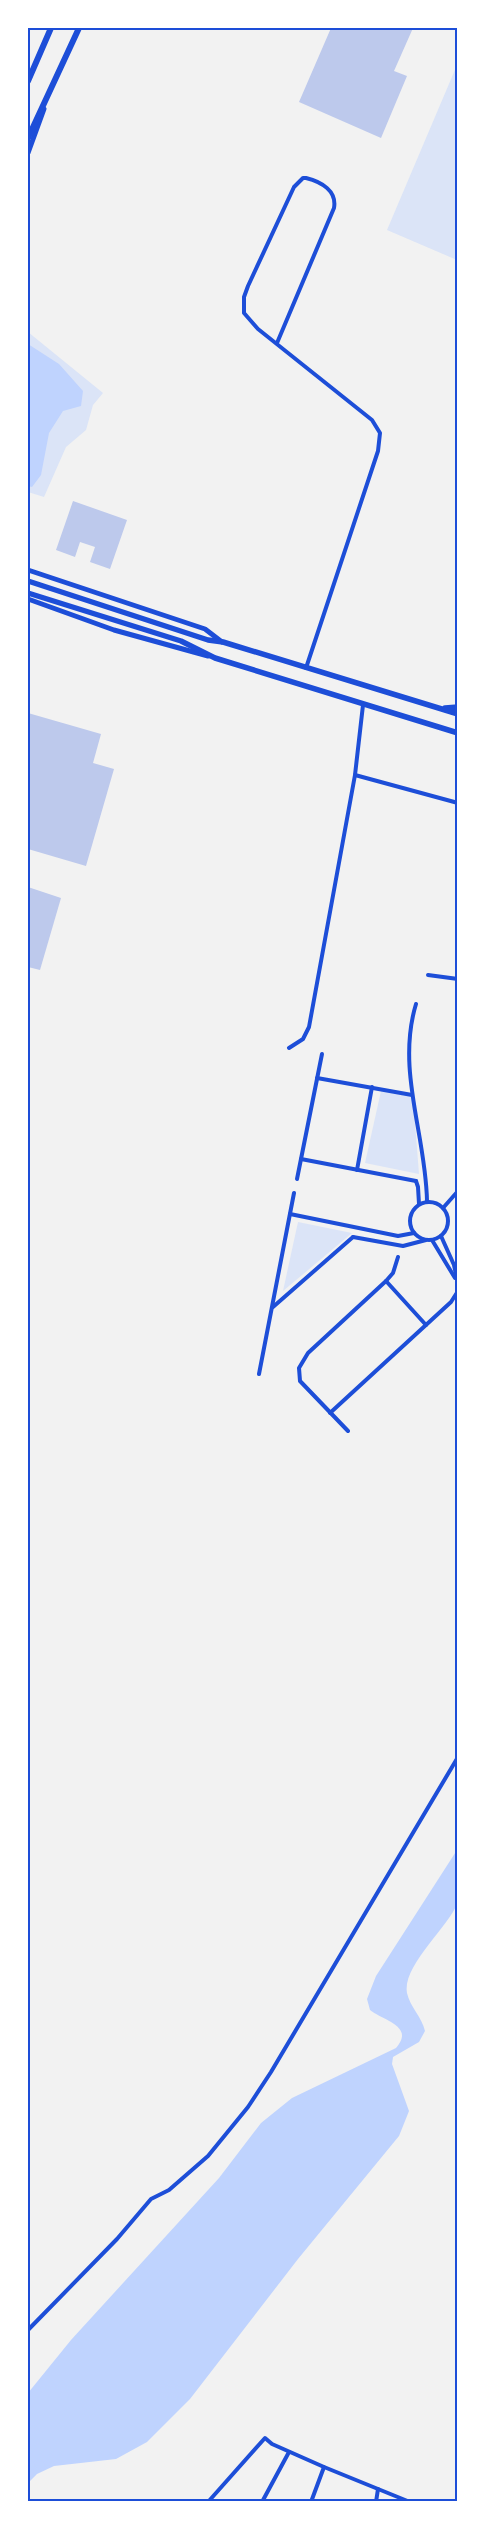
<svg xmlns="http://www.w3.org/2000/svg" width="485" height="2529" font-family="'PT Sans',sans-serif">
<rect width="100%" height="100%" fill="#f2f2f2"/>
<!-- green -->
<g fill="#dbe4f7">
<polygon points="457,65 458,260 457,260 387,230"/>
<polygon points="28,332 103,393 93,405 86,430 66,447 44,497 28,492"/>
<polygon points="381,1091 413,1097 419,1174 365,1163"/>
<polygon points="298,1222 352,1233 283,1291"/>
</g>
<!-- water -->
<g fill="#bfd3fe">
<polygon points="28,344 59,364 83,391 81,406 63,411 49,433 41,475 32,487 28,486"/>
<path d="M457 1850C458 1861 460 1894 457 1904 449 1926 402 1966 407 1993 410 2007 422 2017 425 2031L419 2042 393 2057 392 2064 409 2111 399 2136 298 2259 190 2399 147 2442 116 2459 54 2466 37 2474 28 2483V2393L71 2340 219 2178 261 2123 292 2098 396 2048C415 2026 384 2021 370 2010L367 1999 376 1976Z"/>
</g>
<!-- building -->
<g fill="#bdc9ec">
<polygon points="331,28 413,28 394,71 407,76 381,138 299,102"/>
<polygon points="73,501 127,520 110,569 90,562 95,547 80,542 75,557 56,550"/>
<polygon points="28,713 101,734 93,763 114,769 86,866 28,849"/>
<polygon points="28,887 61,898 40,970 28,967"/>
</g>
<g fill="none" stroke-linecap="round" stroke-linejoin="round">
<!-- minor -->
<g stroke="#1d4ed8" stroke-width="4">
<path d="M277 343 334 208C337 191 322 182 306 178H303L294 187 248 286 244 297V313L258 329 372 420 380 433 378 451 306 668"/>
<polyline points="355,775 458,803"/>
<polyline points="428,975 458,979"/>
<path d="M416 1004C396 1070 426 1135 427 1201"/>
<polyline points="289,1048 303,1039 309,1027 355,775 363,705"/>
<polyline points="317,1078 412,1095"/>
<polyline points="301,1159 416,1181"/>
<polyline points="357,1170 372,1087"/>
<polyline points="297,1179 322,1054"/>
<polyline points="416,1181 418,1187 419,1204"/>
<circle cx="429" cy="1221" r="19"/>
<polyline points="443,1208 458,1191"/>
<polyline points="290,1214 398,1236 414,1233"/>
<polyline points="441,1236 454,1265 458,1284"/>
<polyline points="353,1237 403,1246 426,1240"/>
<polyline points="432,1240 455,1278"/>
<polyline points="386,1281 426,1325"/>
<polyline points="273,1307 353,1237"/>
<polyline points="259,1374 294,1193"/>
<polyline points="330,1413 451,1302 458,1291"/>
<polyline points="348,1431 300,1381 299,1368 308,1353 386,1281 393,1273 398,1257"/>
<polyline points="28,2330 117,2239 151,2199 169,2190 208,2156 248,2107 271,2072 458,1757"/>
<polyline points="208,2502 265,2438 272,2444 324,2467 410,2502"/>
<polyline points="262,2502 289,2452"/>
<polyline points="311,2502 324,2467"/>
<polyline points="376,2502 378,2489"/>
</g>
<!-- tertiary -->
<g stroke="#1d4ed8" stroke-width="5">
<polyline points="28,153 44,109"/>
<polyline points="28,570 205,629 222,642"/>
<polyline points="28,599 114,630 208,656"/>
</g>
<!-- secondary -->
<g stroke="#1d4ed8" stroke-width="5.5">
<polyline points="28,581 208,640 223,642 458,714"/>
<polyline points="28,593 181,641 215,658 458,733"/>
<polyline points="445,708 458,707"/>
</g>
<!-- trunk -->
<g stroke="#1d4ed8" stroke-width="6">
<polyline points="28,81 51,28"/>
<polyline points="28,138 79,28"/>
</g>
</g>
<!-- border -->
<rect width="485" height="2529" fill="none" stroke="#ffffff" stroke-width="58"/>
<rect x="29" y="29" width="427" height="2471" fill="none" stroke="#1d4ed8" stroke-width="2"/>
</svg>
